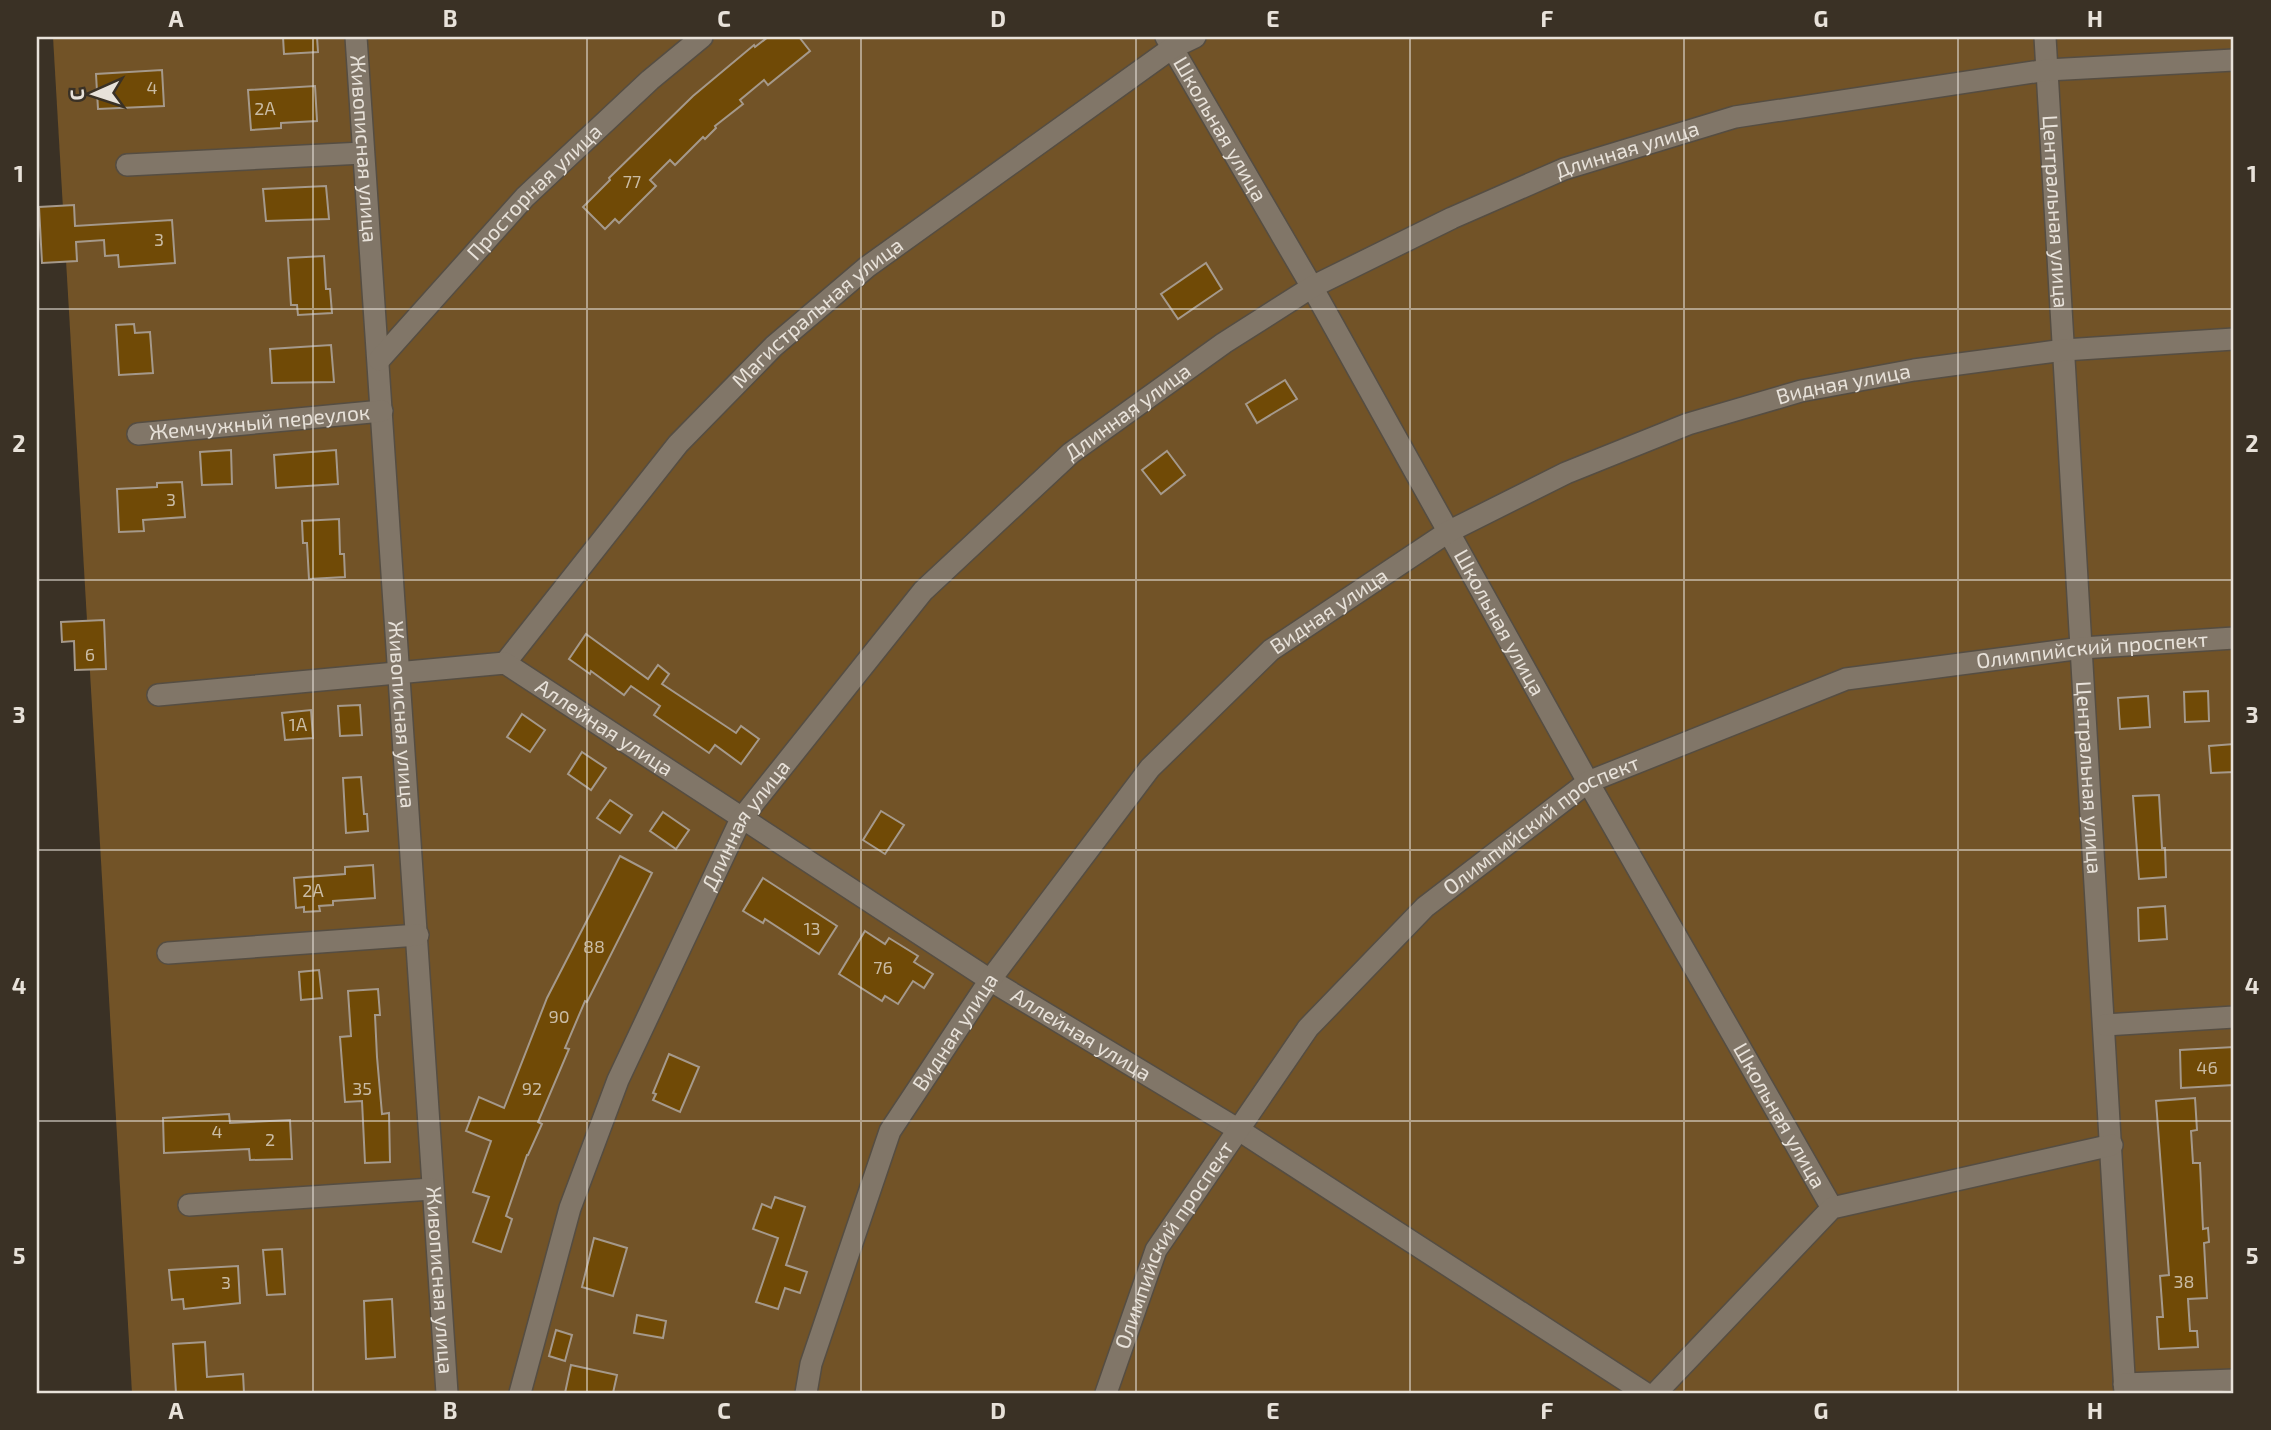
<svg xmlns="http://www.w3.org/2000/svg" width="2271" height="1430" font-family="'Exo 2',sans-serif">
<rect width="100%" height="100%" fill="#3a3125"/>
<!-- green -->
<polygon fill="#725327" points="53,37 2234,37 2234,1393 132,1393"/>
<!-- building -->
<g fill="#704a06" stroke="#a5998b" stroke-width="2">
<polygon points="283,37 317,37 318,52 284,54"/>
<polygon points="768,37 799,37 810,51 768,85 764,80 740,100 743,104 715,126 716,128 705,139 703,137 675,165 670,160 650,180 656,186 619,223 615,219 605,229 583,207 610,180 609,178 693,96 754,45 755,47"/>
<polygon points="162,70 164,106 98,109 96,74"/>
<polygon points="315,86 317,121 281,123 281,128 251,130 248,90"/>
<polygon points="326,186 329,219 266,221 263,189"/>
<polygon points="74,205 75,226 172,220 175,263 119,267 118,255 105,256 104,240 76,242 77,261 42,263 39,207"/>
<polygon points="324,256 326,289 330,289 332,313 298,315 297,305 291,305 288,258"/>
<polygon points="1206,263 1222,289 1178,319 1161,294"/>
<polygon points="134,324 135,333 150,332 153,373 119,375 116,325"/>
<polygon points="331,345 334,382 272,383 270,349"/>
<polygon points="1285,380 1297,399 1257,423 1246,404"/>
<polygon points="231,450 232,484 202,485 200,452"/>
<polygon points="336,450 338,484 276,488 274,455"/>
<polygon points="1167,451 1185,475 1161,494 1142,470"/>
<polygon points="182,482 185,517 143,520 144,531 119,532 117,489 157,487 157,483"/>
<polygon points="339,519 340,554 344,554 345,577 309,579 307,543 303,543 302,521"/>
<polygon points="104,620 106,669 75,670 74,641 62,642 61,622"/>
<polygon points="586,634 648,679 658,665 669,674 662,684 736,733 741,726 759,739 741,764 715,745 709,753 654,715 660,706 631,686 624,695 591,671 590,674 569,659"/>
<polygon points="2208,691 2209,721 2185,722 2184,692"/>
<polygon points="2148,696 2150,727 2120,729 2118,698"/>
<polygon points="360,705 362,735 340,736 338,706"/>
<polygon points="311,710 313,738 285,740 282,713"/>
<polygon points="522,714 545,730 530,752 507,737"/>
<polygon points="2234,744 2234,772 2211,773 2209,746"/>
<polygon points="582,752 606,768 591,790 568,774"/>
<polygon points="361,777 364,814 367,814 368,831 346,833 343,778"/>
<polygon points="2159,795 2162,848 2165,848 2166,877 2139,879 2133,796"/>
<polygon points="610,800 632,815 620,833 597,818"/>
<polygon points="881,811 904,825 885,854 863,840"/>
<polygon points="663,812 689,830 676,849 650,831"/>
<polygon points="620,856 652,873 587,1002 585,1001 565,1048 569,1049 538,1122 542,1124 528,1155 527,1155 506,1216 512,1219 501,1252 473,1242 489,1197 473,1192 491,1141 466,1131 479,1097 504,1108 547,998"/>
<polygon points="373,865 375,898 333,901 333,905 319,906 320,911 304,912 304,907 296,908 294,878 345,874 345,867"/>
<polygon points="763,878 837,926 819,954 765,919 763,923 743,911"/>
<polygon points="2165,906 2167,939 2139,941 2138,908"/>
<polygon points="865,931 885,944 889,938 918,956 914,962 933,974 924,988 913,981 898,1004 885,996 882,1001 839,974"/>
<polygon points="319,970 322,998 301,1000 299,972"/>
<polygon points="378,989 380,1015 375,1015 377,1057 382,1114 389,1113 390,1162 365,1163 362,1101 345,1102 340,1037 351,1036 348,991"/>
<polygon points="2234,1047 2234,1085 2181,1088 2180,1050"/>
<polygon points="669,1054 699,1067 680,1112 653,1100 656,1094 653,1093"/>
<polygon points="2195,1098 2197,1130 2191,1131 2193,1163 2200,1163 2203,1229 2208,1228 2209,1242 2204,1243 2207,1298 2188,1299 2190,1331 2197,1331 2198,1347 2159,1349 2157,1317 2163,1317 2160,1276 2169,1275 2156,1101"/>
<polygon points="229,1114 230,1123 290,1120 292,1159 250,1160 249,1149 164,1153 163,1118"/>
<polygon points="775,1197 805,1207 786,1265 807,1272 800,1293 785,1288 778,1309 756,1302 778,1238 753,1229 762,1204 771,1208"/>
<polygon points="594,1238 627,1248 613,1296 582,1287"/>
<polygon points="282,1249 285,1294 267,1295 263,1250"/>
<polygon points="238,1266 240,1303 184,1309 183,1299 172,1300 169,1270"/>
<polygon points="392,1299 395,1357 366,1359 364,1301"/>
<polygon points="637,1315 666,1321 663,1338 634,1333"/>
<polygon points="556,1330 572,1335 565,1361 549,1356"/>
<polygon points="205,1342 207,1377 243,1374 244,1393 176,1393 173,1344"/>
<polygon points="571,1365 617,1375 613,1393 565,1393"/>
</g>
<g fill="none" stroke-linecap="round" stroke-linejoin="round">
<defs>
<g id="minor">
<path id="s1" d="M356 37 447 1393"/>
<path id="s2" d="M1166 37 1312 287 1588 782 1832 1208"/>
<path id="s3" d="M2045 37 2125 1393"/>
<polyline points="127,165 363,153"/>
<path id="s4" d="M379 360 525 197 650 80 702 37"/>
<path id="s5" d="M138 434 382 411"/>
<path id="s6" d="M505 663 678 444 774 346 867 267 1172 48 1195 37"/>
<path id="s7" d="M158 695 505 663 990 980 1239 1130 1645 1393"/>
<polyline points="168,953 418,935"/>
<polyline points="2105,1025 2234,1017"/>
<polyline points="189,1205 432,1189"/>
<polyline points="2124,1384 2234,1380"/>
<path id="s8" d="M520 1393 570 1208 618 1080 741 819 923 591 1071 453 1224 343 1312 287 1452 218 1564 169 1735 117 2047 70 2234 60"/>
<path id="s9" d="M806 1393 811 1364 890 1131 990 980 1150 768 1271 650 1448 532 1566 473 1688 424 1801 391 1914 370 2064 350 2234 339"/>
<path id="s10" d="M1106 1393 1156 1250 1308 1028 1425 907 1588 782 1846 679 2082 648 2234 638"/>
<polyline points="1656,1393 1832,1208 2112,1145"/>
</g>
</defs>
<!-- minor casing -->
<use href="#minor" stroke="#554d42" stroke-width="24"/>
<!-- minor -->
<use href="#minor" stroke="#817668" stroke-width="21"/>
</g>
<!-- grid -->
<path fill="none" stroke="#e8e2da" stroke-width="2" stroke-opacity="0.55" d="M313 37V1393M587 37V1393M861 37V1393M1136 37V1393M1410 37V1393M1684 37V1393M1958 37V1393M37 309H2234M37 580H2234M37 850H2234M37 1121H2234"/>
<g text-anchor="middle" stroke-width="7" stroke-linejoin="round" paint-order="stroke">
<!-- number labels -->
<g font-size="18" fill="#cabca5">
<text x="152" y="94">4</text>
<text x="265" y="115">2А</text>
<text x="632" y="188">77</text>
<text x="159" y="246">3</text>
<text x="171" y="506">3</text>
<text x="90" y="661">6</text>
<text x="298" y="731">1А</text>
<text x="313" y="897">2А</text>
<text x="812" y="935">13</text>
<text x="594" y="953">88</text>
<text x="883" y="974">76</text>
<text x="559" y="1023">90</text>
<text x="2207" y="1074">46</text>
<text x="362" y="1095">35</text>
<text x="532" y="1095">92</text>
<text x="217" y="1138">4</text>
<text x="270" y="1146">2</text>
<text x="2184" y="1288">38</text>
<text x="226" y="1289">3</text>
</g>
<!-- street labels -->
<g font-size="21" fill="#e8e2da" stroke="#3a3125">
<text dy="7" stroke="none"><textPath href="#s2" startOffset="107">Школьная улица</textPath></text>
<text dy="7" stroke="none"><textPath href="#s1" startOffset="112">Живописная улица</textPath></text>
<text dy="7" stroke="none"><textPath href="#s8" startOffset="1748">Длинная улица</textPath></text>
<text dy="7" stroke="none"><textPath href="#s4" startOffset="229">Просторная улица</textPath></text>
<text dy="7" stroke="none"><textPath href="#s3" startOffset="175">Центральная улица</textPath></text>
<text dy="7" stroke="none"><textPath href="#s6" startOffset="471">Магистральная улица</textPath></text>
<text dy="7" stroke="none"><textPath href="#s9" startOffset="1528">Видная улица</textPath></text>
<text dy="7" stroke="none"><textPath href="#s8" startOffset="1181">Длинная улица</textPath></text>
<text dy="7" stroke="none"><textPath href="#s5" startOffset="122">Жемчужный переулок</textPath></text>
<text dy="7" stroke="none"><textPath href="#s9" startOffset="961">Видная улица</textPath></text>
<text dy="7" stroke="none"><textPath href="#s2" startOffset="674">Школьная улица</textPath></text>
<text dy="7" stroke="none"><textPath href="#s10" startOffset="1320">Олимпийский проспект</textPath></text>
<text dy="7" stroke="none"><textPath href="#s1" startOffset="679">Живописная улица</textPath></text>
<text dy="7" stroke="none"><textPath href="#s7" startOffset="467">Аллейная улица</textPath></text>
<text dy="7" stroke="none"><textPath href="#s3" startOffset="742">Центральная улица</textPath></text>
<text dy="7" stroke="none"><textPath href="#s8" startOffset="614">Длинная улица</textPath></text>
<text dy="7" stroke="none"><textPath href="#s10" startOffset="732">Олимпийский проспект</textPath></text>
<text dy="7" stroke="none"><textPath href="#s9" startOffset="394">Видная улица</textPath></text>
<text dy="7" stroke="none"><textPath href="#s7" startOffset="1034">Аллейная улица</textPath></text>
<text dy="7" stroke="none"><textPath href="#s2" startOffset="1241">Школьная улица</textPath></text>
<text dy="7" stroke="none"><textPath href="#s10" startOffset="164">Олимпийский проспект</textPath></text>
<text dy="7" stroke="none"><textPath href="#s1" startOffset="1246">Живописная улица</textPath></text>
</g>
</g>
<!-- border -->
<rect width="2271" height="1430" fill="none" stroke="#3a3125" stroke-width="77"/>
<!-- north arrow -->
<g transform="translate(94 94) rotate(267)" stroke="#3a3125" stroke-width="5" paint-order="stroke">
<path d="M0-5L12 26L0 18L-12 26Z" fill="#e8e2da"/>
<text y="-10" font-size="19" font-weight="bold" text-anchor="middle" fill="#e8e2da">С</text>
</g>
<rect x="38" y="38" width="2194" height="1354" fill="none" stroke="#e8e2da" stroke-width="2.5"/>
<g font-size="23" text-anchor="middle" font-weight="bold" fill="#e8e2da">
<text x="176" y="27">A</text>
<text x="450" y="27">B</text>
<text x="724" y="27">C</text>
<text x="998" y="27">D</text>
<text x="1273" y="27">E</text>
<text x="1547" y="27">F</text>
<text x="1821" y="27">G</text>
<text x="2095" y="27">H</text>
<text x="19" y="182">1</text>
<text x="2252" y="182">1</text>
<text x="19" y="452">2</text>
<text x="2252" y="452">2</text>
<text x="19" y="723">3</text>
<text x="2252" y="723">3</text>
<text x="19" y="994">4</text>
<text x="2252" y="994">4</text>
<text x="19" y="1264">5</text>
<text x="2252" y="1264">5</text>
<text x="176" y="1419">A</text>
<text x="450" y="1419">B</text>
<text x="724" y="1419">C</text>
<text x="998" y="1419">D</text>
<text x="1273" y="1419">E</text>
<text x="1547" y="1419">F</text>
<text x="1821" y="1419">G</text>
<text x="2095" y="1419">H</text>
</g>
</svg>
